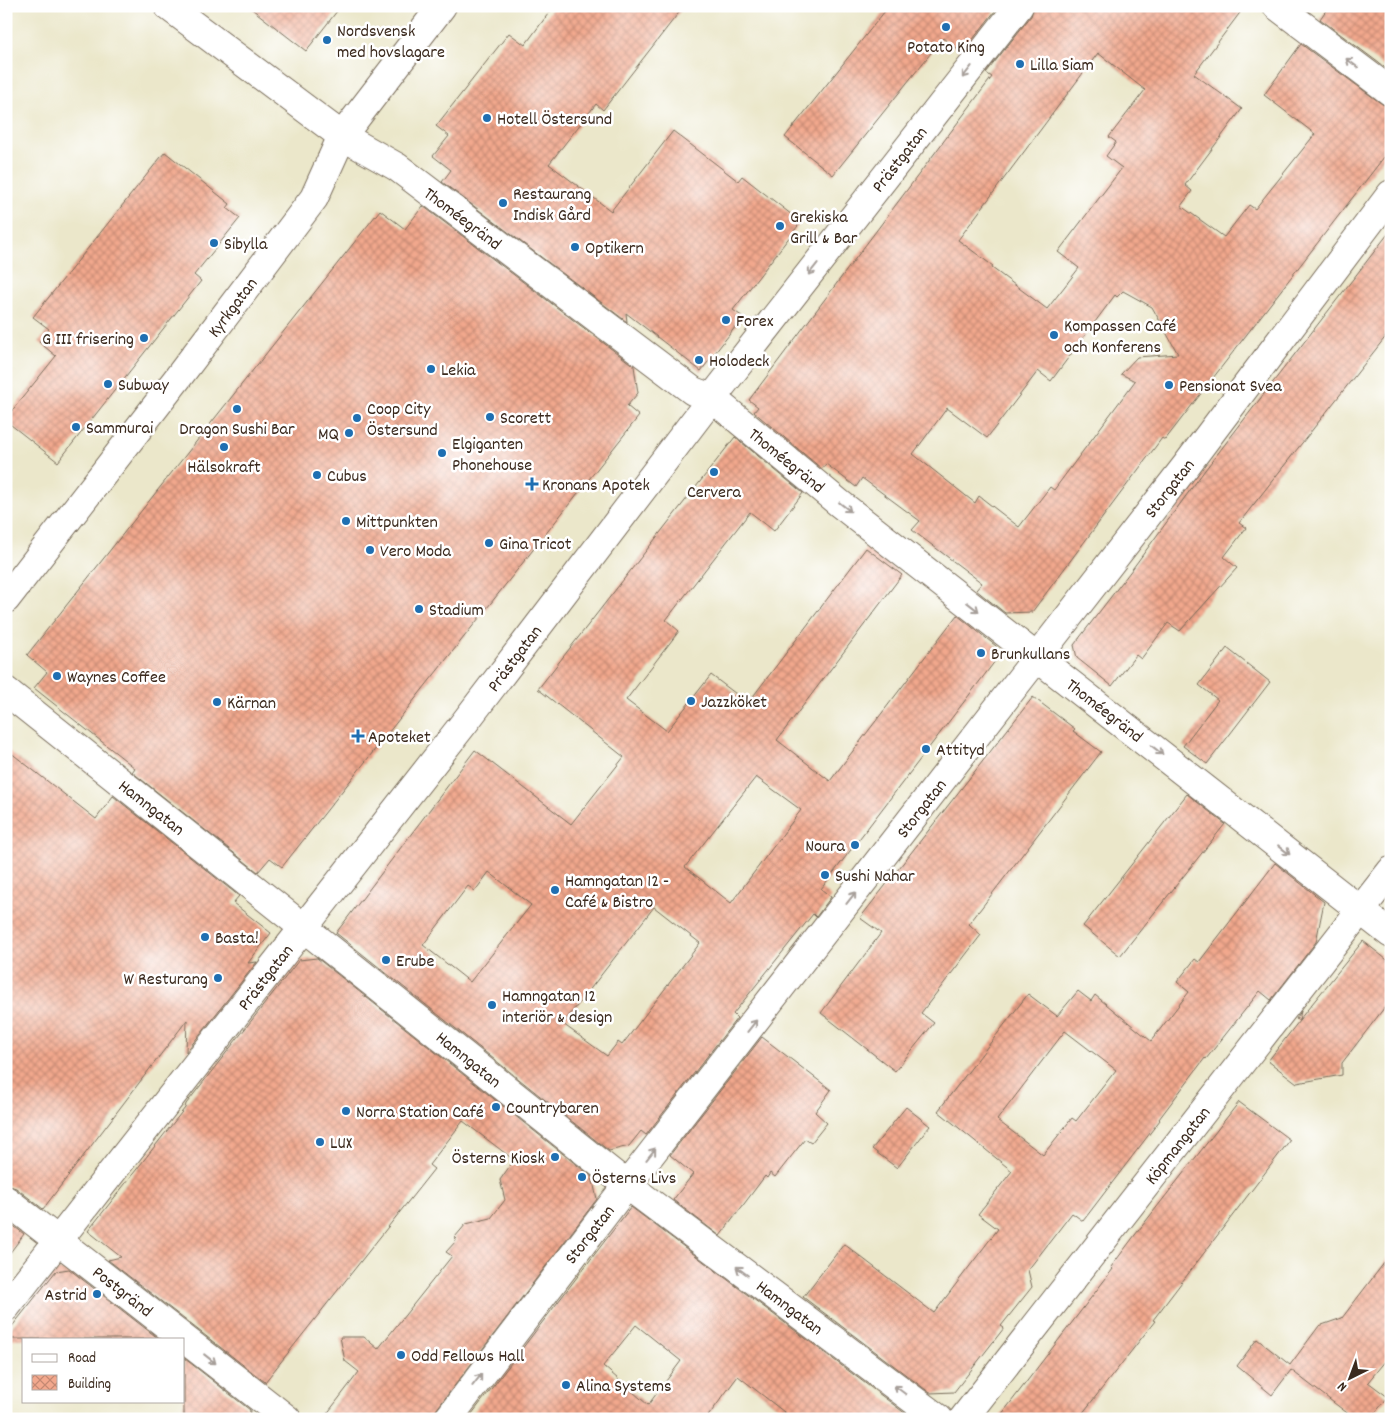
<svg xmlns="http://www.w3.org/2000/svg" width="1397" height="1425" font-family="Dekko,sans-serif">
<defs>
<pattern id="building-cross-hatch" width="8" height="8" patternUnits="userSpaceOnUse" patternTransform="scale(1.25)"><rect width="8" height="8" fill="#f2a88d"/><path d="M0 0l8 8M0 8l8-8" fill="none" stroke="#c58973"/></pattern>
</defs>
<rect width="100%" height="100%" fill="#fff"/>
<filter id="ink" filterUnits="userSpaceOnUse"><feTurbulence type="fractalNoise" baseFrequency=".02" numOctaves="2"/><feDisplacementMap in="SourceGraphic" scale="10" xChannelSelector="R" yChannelSelector="G"/><feConvolveMatrix kernelMatrix="1 2 1 2 8 2 1 2 1" color-interpolation-filters="sRGB"/></filter>
<filter id="wash" filterUnits="userSpaceOnUse"><feTurbulence type="fractalNoise" baseFrequency=".0096" numOctaves="4" result="noise"/><feDisplacementMap in="SourceGraphic" scale="20" xChannelSelector="R" yChannelSelector="G"/><feGaussianBlur stdDeviation="1.12" result="paint"/><feColorMatrix in="noise" values="0 0 0 0 0 0 0 0 0 0 0 0 0 0 0 0 0 1.4 0 .05"/><feComposite in="paint" operator="in"/></filter>
<g filter="url(#wash)">
<rect width="100%" height="100%" fill="#ebe7ca"/>
<g id="blocks">
<!-- building -->
<g fill="url(#building-cross-hatch)" fill-rule="evenodd">
<polygon points="248,6 341,6 306,51"/>
<polygon points="554,6 684,6 603,110 596,104 549,164 611,211 673,131 738,181 742,176 801,222 733,310 743,317 701,371 626,313 627,322 442,182 451,170 433,156 449,136 436,126 509,33 525,45"/>
<polygon points="889,6 999,6 962,53 943,38 833,175 785,137"/>
<path d="M1034 6H1245L1194 74 1242 109 1185 185 1192 191 1181 206 1224 237 1249 205 1255 209 1315 134 1264 95 1301 44 1382 104 1391 107V148L1165 440 1162 438 1032 612 1005 613 976 590 982 583 912 530 920 521 862 478 856 487 826 464 822 469 754 412 758 407 749 400 992 77 986 73 1031 16ZM1098 53 1145 90 1109 137 1116 142 1106 156 1122 168 1058 252 1079 268 1047 309 992 268 993 266 958 240ZM1123 291 1152 307 1178 354 1137 357 1121 374 1135 381 1054 490 1050 487 1019 527 979 496 975 503 913 454 947 408 987 438 1038 371 1051 381 1115 295 1117 297Z"/>
<polygon points="1329,6 1391,6 1391,72 1320,19"/>
<polygon points="165,152 230,204 227,208 240,218 194,275 201,281 58,462 6,421 6,418 56,356 39,342 49,329 33,317"/>
<polygon points="423,206 634,366 638,393 627,406 639,416 282,867 270,858 258,872 132,772 135,768 34,688 47,672 27,655 380,210 405,229"/>
<polygon points="1391,230 1391,330 1239,523 1246,528 1224,557 1237,568 1180,631 1168,623 1141,659 1136,655 1112,686 1077,658 1074,645 1133,568 1205,470"/>
<path d="M735 437 803 493 774 531 750 512 666 620 679 631 626 700 667 731 711 675 748 703 866 548 902 575 777 740 830 781 957 615 996 646 999 656 821 889 831 897 816 917 813 914 733 1014 737 1018 646 1135 641 1131 629 1146 609 1151 336 933 475 750 571 824 624 757 538 689ZM756 777 801 810 731 903 685 867ZM489 872 531 905 470 982 423 945 468 886 475 891ZM654 907 700 943 622 1045 618 1042 607 1056 563 1024Z"/>
<polygon points="1227,648 1270,682 1207,764 1183,746 1218,700 1199,685"/>
<polygon points="1033,697 1075,729 1073,731 1101,752 969,924 981,935 921,1013 934,1023 895,1071 821,1013 881,933 860,918"/>
<polygon points="6,749 96,819 113,796 239,896 233,903 271,933 248,963 257,962 186,1052 187,1020 43,1209 16,1188 6,1185"/>
<polygon points="1187,794 1225,824 1120,956 1083,926"/>
<path d="M1275 863 1324 902 1316 942 1271 1000 1260 991 1206 1059 1205 1058 1159 1119 1160 1120 1083 1221 1072 1213 1028 1270 1032 1287 1001 1326 1004 1328 954 1392 930 1393 803 1297 844 1244 934 1313 998 1229 978 1214 1012 1171 938 1111 1028 994 1057 1016 1078 991 1091 1001 1095 995 1151 1041 1189 992 1177 982 1195 959 1199 962ZM1065 1031 1116 1070 1076 1121 1072 1118 1043 1155 997 1120Z"/>
<polygon points="1363,941 1391,963 1391,999 1342,1063 1342,1075 1297,1083 1268,1061 1299,1021 1296,1019 1301,1011 1299,1020"/>
<polygon points="317,958 592,1177 597,1199 436,1410 433,1419 323,1419 359,1372 345,1361 340,1337 364,1337 378,1349 452,1256 446,1252 456,1241 455,1237 466,1224 491,1218 505,1200 500,1180 514,1160 463,1121 429,1165 434,1169 265,1382 108,1260 121,1257 88,1231 185,1108 186,1104 299,960"/>
<polygon points="762,1037 831,1090 815,1112 827,1123 811,1143 805,1139 775,1177 770,1173 767,1178 765,1176 720,1236 673,1200 693,1174 670,1155"/>
<polygon points="1239,1102 1290,1140 1153,1320 1155,1321 1078,1419 998,1419 1113,1269 1111,1267 1135,1235"/>
<polygon points="906,1107 930,1126 897,1168 872,1149"/>
<path d="M631 1207 910 1417V1419H793L738 1376 706 1419H468ZM636 1325 681 1361 648 1405 603 1366Z"/>
<polygon points="6,1220 24,1234 6,1258"/>
<polygon points="1391,1254 1391,1354 1368,1382 1388,1397 1370,1419 1355,1419 1291,1370 1272,1395 1237,1366 1257,1339 1290,1365 1319,1326 1342,1318"/>
<polygon points="69,1269 159,1339 6,1339 6,1334 56,1271"/>
<polygon points="184,1358 250,1410 249,1419 184,1419"/>
</g>
</g>
</g>
<g filter="url(#ink)">
<use href="#blocks" fill-opacity="0" stroke="#796c5a" stroke-width="1"/>
<g fill="none" stroke-linecap="round" stroke-linejoin="round">
<defs>
<g id="street">
<polyline points="168,6 342,136 397,167 693,391 712,398 839,503 1391,934"/>
<polyline points="1277,6 1391,92"/>
<polyline points="6,599 177,379 314,198 342,136 442,6"/>
<polyline points="6,691 627,1185 939,1419"/>
<polyline points="6,1200 287,1419"/>
<polyline points="6,1307 465,722 712,398 1019,6"/>
<polyline points="448,1419 627,1185 1185,467 1391,194"/>
<polyline points="963,1419 1391,871"/>
</g>
</defs>
<!-- street casing -->
<use href="#street" stroke="#796c5a" stroke-width="30"/>
<!-- street -->
<use href="#street" stroke="#fff" stroke-width="28"/>
</g>
<!-- one-way arrows -->
<defs><path id="oneway-shaft" d="M-6 0H5M1.5-3L5.5 0L1.5 3" fill="none" stroke-width="1.6" stroke-linecap="round" stroke-linejoin="round" transform="scale(1.25)"/></defs>
<g stroke="#a79f9a">
<use href="#oneway-shaft" transform="translate(1352 63) rotate(-143)"/>
<use href="#oneway-shaft" transform="translate(967 72) rotate(128)"/>
<use href="#oneway-shaft" transform="translate(813 269) rotate(128)"/>
<use href="#oneway-shaft" transform="translate(845 507) rotate(38)"/>
<use href="#oneway-shaft" transform="translate(973 607) rotate(38)"/>
<use href="#oneway-shaft" transform="translate(1157 750) rotate(38)"/>
<use href="#oneway-shaft" transform="translate(1284 850) rotate(38)"/>
<use href="#oneway-shaft" transform="translate(851 898) rotate(-52)"/>
<use href="#oneway-shaft" transform="translate(752 1026) rotate(-52)"/>
<use href="#oneway-shaft" transform="translate(651 1154) rotate(-52)"/>
<use href="#oneway-shaft" transform="translate(742 1271) rotate(-143)"/>
<use href="#oneway-shaft" transform="translate(210 1359) rotate(38)"/>
<use href="#oneway-shaft" transform="translate(477 1380) rotate(-52)"/>
<use href="#oneway-shaft" transform="translate(900 1390) rotate(-143)"/>
</g>
</g>
<!-- markers -->
<g fill="#1f6fb2" stroke="#fff" stroke-width="2">
<circle cx="946" cy="27" r="5"/>
<circle cx="327" cy="40" r="5"/>
<circle cx="1020" cy="64" r="5"/>
<circle cx="487" cy="118" r="5"/>
<circle cx="503" cy="203" r="5"/>
<circle cx="780" cy="226" r="5"/>
<circle cx="214" cy="243" r="5"/>
<circle cx="575" cy="247" r="5"/>
<circle cx="726" cy="320" r="5"/>
<circle cx="1054" cy="335" r="5"/>
<circle cx="144" cy="338" r="5"/>
<circle cx="699" cy="360" r="5"/>
<circle cx="431" cy="369" r="5"/>
<circle cx="108" cy="384" r="5"/>
<circle cx="1169" cy="385" r="5"/>
<circle cx="237" cy="409" r="5"/>
<circle cx="490" cy="417" r="5"/>
<circle cx="357" cy="418" r="5"/>
<circle cx="76" cy="427" r="5"/>
<circle cx="349" cy="433" r="5"/>
<circle cx="224" cy="447" r="5"/>
<circle cx="442" cy="453" r="5"/>
<circle cx="714" cy="472" r="5"/>
<circle cx="317" cy="475" r="5"/>
<path d="M529.5 476.5h5v5h5v5h-5v5h-5v-5h-5v-5h5z"/>
<circle cx="346" cy="521" r="5"/>
<circle cx="489" cy="543" r="5"/>
<circle cx="370" cy="550" r="5"/>
<circle cx="419" cy="609" r="5"/>
<circle cx="981" cy="653" r="5"/>
<circle cx="57" cy="676" r="5"/>
<circle cx="691" cy="701" r="5"/>
<circle cx="217" cy="702" r="5"/>
<path d="M355.5 728.5h5v5h5v5h-5v5h-5v-5h-5v-5h5z"/>
<circle cx="926" cy="749" r="5"/>
<circle cx="855" cy="845" r="5"/>
<circle cx="825" cy="875" r="5"/>
<circle cx="555" cy="890" r="5"/>
<circle cx="205" cy="937" r="5"/>
<circle cx="386" cy="960" r="5"/>
<circle cx="218" cy="978" r="5"/>
<circle cx="492" cy="1005" r="5"/>
<circle cx="496" cy="1107" r="5"/>
<circle cx="346" cy="1111" r="5"/>
<circle cx="320" cy="1142" r="5"/>
<circle cx="555" cy="1157" r="5"/>
<circle cx="582" cy="1177" r="5"/>
<circle cx="97" cy="1294" r="5"/>
<circle cx="401" cy="1355" r="5"/>
<circle cx="566" cy="1385" r="5"/>
</g>
<g text-anchor="middle" stroke-width="5" stroke-linejoin="round" paint-order="stroke">
<!-- poi labels -->
<g font-size="18" fill="#3b2a1e" stroke="#fff" text-anchor="start">
<text x="337" y="36">Nordsvensk<tspan x="337" dy="21">med hovslagare</tspan></text>
<text x="946" y="52" text-anchor="middle">Potato King</text>
<text x="1030" y="70">Lilla Siam</text>
<text x="497" y="124">Hotell Östersund</text>
<text x="513" y="199">Restaurang<tspan x="513" dy="21">Indisk Gård</tspan></text>
<text x="790" y="222">Grekiska<tspan x="790" dy="21">Grill &amp; Bar</tspan></text>
<text x="224" y="249">Sibylla</text>
<text x="585" y="253">Optikern</text>
<text x="736" y="326">Forex</text>
<text x="1064" y="331">Kompassen Café<tspan x="1064" dy="21">och Konferens</tspan></text>
<text x="134" y="344" text-anchor="end">G III frisering</text>
<text x="709" y="366">Holodeck</text>
<text x="441" y="375">Lekia</text>
<text x="118" y="390">Subway</text>
<text x="1179" y="391">Pensionat Svea</text>
<text x="367" y="414">Coop City<tspan x="367" dy="21">Östersund</tspan></text>
<text x="500" y="423">Scorett</text>
<text x="86" y="433">Sammurai</text>
<text x="237" y="434" text-anchor="middle">Dragon Sushi Bar</text>
<text x="339" y="439" text-anchor="end">MQ</text>
<text x="452" y="449">Elgiganten<tspan x="452" dy="21">Phonehouse</tspan></text>
<text x="224" y="472" text-anchor="middle">Hälsokraft</text>
<text x="327" y="481">Cubus</text>
<text x="542" y="490">Kronans Apotek</text>
<text x="714" y="497" text-anchor="middle">Cervera</text>
<text x="356" y="527">Mittpunkten</text>
<text x="499" y="549">Gina Tricot</text>
<text x="380" y="556">Vero Moda</text>
<text x="429" y="615">Stadium</text>
<text x="991" y="659">Brunkullans</text>
<text x="67" y="682">Waynes Coffee</text>
<text x="701" y="707">Jazzköket</text>
<text x="227" y="708">Kärnan</text>
<text x="368" y="742">Apoteket</text>
<text x="936" y="755">Attityd</text>
<text x="845" y="851" text-anchor="end">Noura</text>
<text x="835" y="881">Sushi Nahar</text>
<text x="565" y="886">Hamngatan 12 -<tspan x="565" dy="21">Café &amp; Bistro</tspan></text>
<text x="215" y="943">Basta!</text>
<text x="396" y="966">Erube</text>
<text x="208" y="984" text-anchor="end">W Resturang</text>
<text x="502" y="1001">Hamngatan 12<tspan x="502" dy="21">interiör &amp; design</tspan></text>
<text x="506" y="1113">Countrybaren</text>
<text x="356" y="1117">Norra Station Café</text>
<text x="330" y="1148">LUX</text>
<text x="545" y="1163" text-anchor="end">Österns Kiosk</text>
<text x="592" y="1183">Österns Livs</text>
<text x="87" y="1300" text-anchor="end">Astrid</text>
<text x="411" y="1361">Odd Fellows Hall</text>
<text x="576" y="1391">Alina Systems</text>
</g>
<!-- street labels -->
<g font-size="18" fill="#3b2a1e" stroke="#fff">
<text transform="translate(899 159) rotate(-52)" y="6">Prästgatan</text>
<text transform="translate(463 218) rotate(37)" y="6">Thoméegränd</text>
<text transform="translate(232 307) rotate(-53)" y="6">Kyrkgatan</text>
<text transform="translate(787 460) rotate(39)" y="6">Thoméegränd</text>
<text transform="translate(1169 488) rotate(-52)" y="6">Storgatan</text>
<text transform="translate(514 658) rotate(-53)" y="6">Prästgatan</text>
<text transform="translate(1105 710) rotate(38)" y="6">Thoméegränd</text>
<text transform="translate(152 807) rotate(38)" y="6">Hamngatan</text>
<text transform="translate(921 808) rotate(-52)" y="6">Storgatan</text>
<text transform="translate(265 977) rotate(-52)" y="6">Prästgatan</text>
<text transform="translate(469 1059) rotate(39)" y="6">Hamngatan</text>
<text transform="translate(1177 1145) rotate(-52)" y="6">Köpmangatan</text>
<text transform="translate(589 1234) rotate(-52)" y="6">Storgatan</text>
<text transform="translate(123 1291) rotate(38)" y="6">Postgränd</text>
<text transform="translate(790 1307) rotate(37)" y="6">Hamngatan</text>
</g>
</g>
<!-- margin -->
<rect width="1397" height="1425" fill="none" stroke="#fff" stroke-width="25"/>
<!-- legend -->
<rect x="22" y="1338" width="162" height="65" fill="#ffffff" stroke="#b1aaa5"/>
<rect x="32" y="1354" width="25" height="8" fill="#ffffff" stroke="#b1aaa5"/>
<text x="68" y="1362" font-size="15" fill="#3b2a1e">Road</text>
<rect x="32" y="1375" width="25" height="15" fill="url(#building-cross-hatch)" stroke="#b1aaa5"/>
<text x="68" y="1388" font-size="15" fill="#3b2a1e">Building</text>
<!-- north arrow -->
<g transform="translate(1350 1378) rotate(222)" stroke="#ffffff" stroke-width="4" paint-order="stroke">
<path d="M0-4L9 19L0 12L-9 19Z" fill="#3b2a1e"/>
<text y="-8" font-size="14" font-weight="bold" text-anchor="middle" fill="#3b2a1e">N</text>
</g>
</svg>
